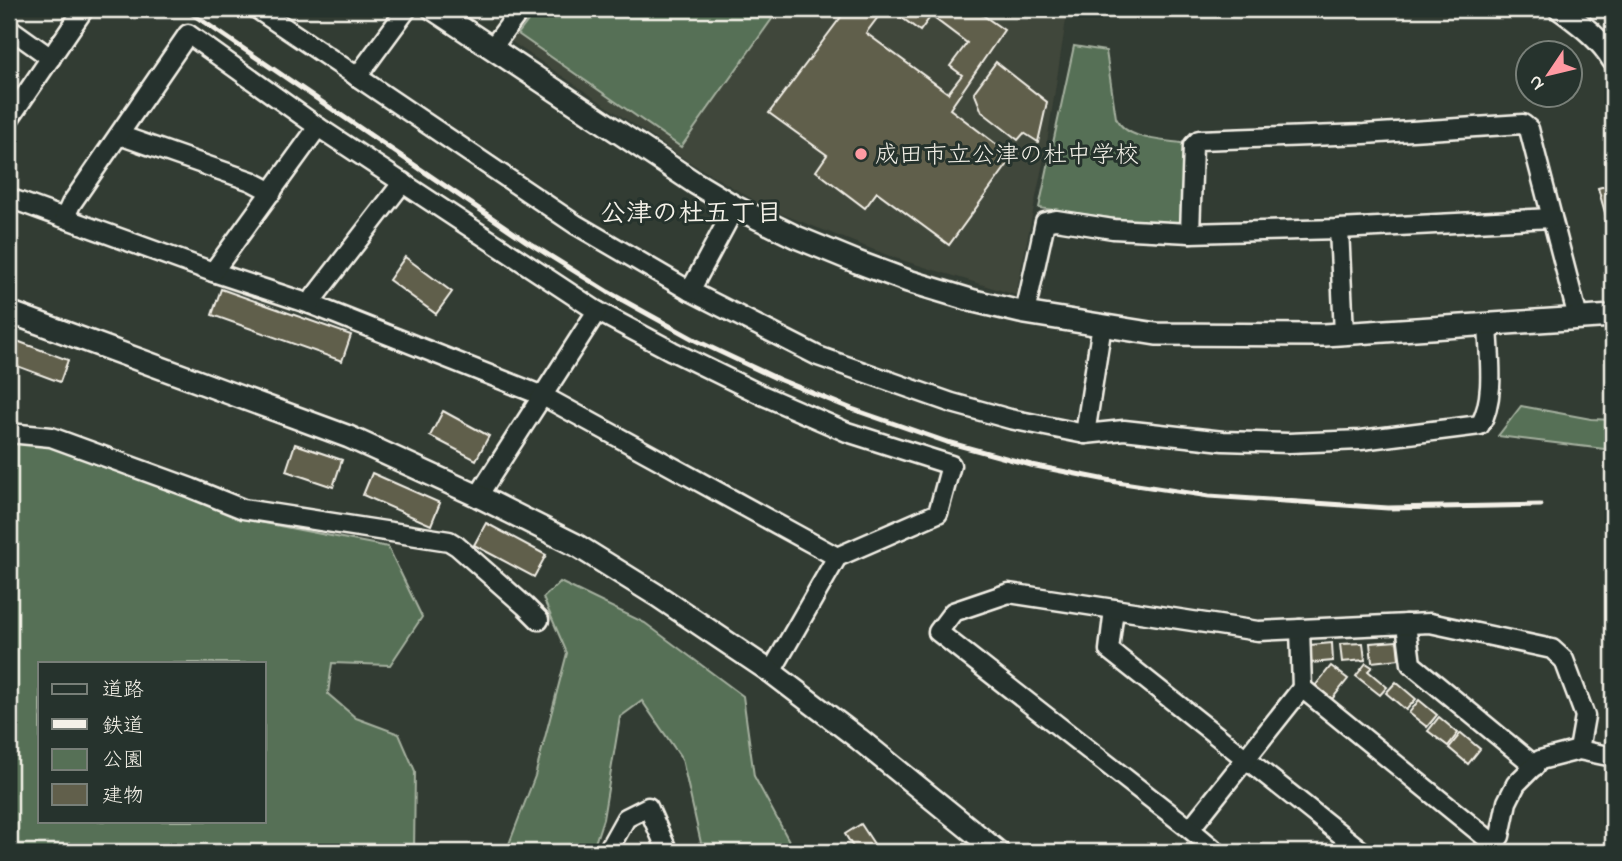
<svg xmlns="http://www.w3.org/2000/svg" width="1622" height="861" font-family="'Indie Flower','Klee One',sans-serif">
<rect width="100%" height="100%" fill="#323c33"/>
<filter id="ink" filterUnits="userSpaceOnUse"><feTurbulence type="fractalNoise" baseFrequency=".0143" numOctaves="2"/><feDisplacementMap in="SourceGraphic" scale="14" xChannelSelector="R" yChannelSelector="G"/><feConvolveMatrix kernelMatrix="1 2 1 2 8 2 1 2 1" color-interpolation-filters="sRGB"/></filter>
<g filter="url(#ink)">
<!-- built -->
<polygon fill="#40463a" points="532,9 1065,9 1066,20 1046,148 1016,295 895,258 769,209 686,160 509,40"/>
<!-- green -->
<g fill="#567056" stroke="#a5b09f" stroke-width="2" fill-rule="evenodd">
<polygon points="537,9 779,9 681,147 518,34"/>
<path d="M1074 46 1106 51 1116 118C1126 141 1166 140 1188 144L1182 228 1039 208Z"/>
<polygon points="1521,406 1591,419 1613,420 1613,450 1498,436"/>
<path d="M9 441 41 444 58 449 176 491 243 519 388 547 422 617 390 665 332 663 328 694 356 718 399 734 415 771 414 852H9ZM40 663H264V821H40Z"/>
<polygon points="560,582 645,623 743,696 754,776 795,852 703,852 682,759 642,701 620,717 603,819 592,852 506,852 535,776 567,653 543,598"/>
</g>
<!-- building -->
<g fill="#615f4b" stroke="#f4f1e8" stroke-width="2">
<polygon points="847,9 884,9 866,33 948,93 962,75 950,66 967,43 931,16 920,31 890,9 974,9 1004,30 950,109 1013,157 949,245 877,192 865,208 816,171 827,155 769,113"/>
<polygon points="996,62 1047,102 1038,142 1024,133 1018,140 982,112 974,92"/>
<polygon points="1613,184 1613,214 1606,216 1598,188"/>
<polygon points="405,257 452,292 436,314 389,280"/>
<polygon points="221,289 351,335 342,361 212,315"/>
<polygon points="9,338 68,360 60,382 9,363"/>
<polygon points="443,411 489,436 476,460 430,436"/>
<polygon points="295,444 342,460 333,487 286,471"/>
<polygon points="372,473 440,503 431,525 363,495"/>
<polygon points="486,523 546,555 534,577 474,545"/>
<polygon points="1397,641 1399,659 1372,662 1370,643"/>
<polygon points="1332,643 1333,661 1311,663 1310,645"/>
<polygon points="1363,643 1365,660 1342,662 1340,644"/>
<polygon points="1366,663 1372,667 1368,671 1387,687 1380,695 1356,676"/>
<polygon points="1331,666 1348,679 1332,699 1315,686"/>
<polygon points="1396,682 1416,699 1406,710 1386,693"/>
<polygon points="1419,700 1437,715 1427,727 1409,713"/>
<polygon points="1439,717 1458,733 1448,746 1428,731"/>
<polygon points="1461,733 1480,749 1468,764 1449,748"/>
<polygon points="861,824 878,850 874,852 856,852 845,834"/>
</g>
<g fill="none" stroke-linecap="round" stroke-linejoin="round">
<defs>
<g id="minor">
<path d="M257 9 575 224 690 291 818 356 952 403 1010 419 1085 434 1124 430 1223 441 1289 443 1361 440 1480 425C1496 398 1489 355 1488 325"/>
<polyline points="9,28 51,58"/>
<polyline points="492,48 521,9"/>
<polyline points="357,77 407,9"/>
<polyline points="9,119 84,9"/>
<polyline points="119,135 251,181 272,192"/>
<polyline points="9,198 213,272 310,304 543,396 837,557"/>
<polyline points="65,217 71,204 188,34 318,127 597,311 672,351 762,395 847,432 951,465 938,513 837,557 771,672"/>
<polyline points="1339,229 1344,333"/>
<polyline points="1190,233 1193,146 1199,140 1364,134 1523,124 1529,129 1578,318"/>
<polyline points="213,272 318,127"/>
<polyline points="690,291 735,207"/>
<polyline points="310,304 315,296 403,182"/>
<polyline points="1025,313 1045,222 1056,220 1113,229 1190,233 1339,229 1552,218"/>
<polyline points="9,433 51,437 191,488 243,509 449,541 457,546 525,606 539,620"/>
<polyline points="1085,434 1102,325"/>
<polyline points="478,496 597,311"/>
<polyline points="1114,609 1109,650 1363,852"/>
<polyline points="1406,624 1411,664 1535,766"/>
<polyline points="1300,629 1302,688 1494,844"/>
<polyline points="1190,829 1302,688"/>
<polyline points="607,852 626,818 648,807 668,852"/>
<polyline points="1217,852 1190,829 938,632 953,612 1009,593 1258,631 1430,623 1552,649 1564,660 1585,716 1579,750"/>
<polyline points="1488,852 1500,836 1507,802 1516,784 1540,760 1579,750 1613,757"/>
</g>
<g id="tertiary">
<polyline points="433,9 695,183 735,207 796,237 857,262 908,281 974,301 1025,313 1156,334 1324,335 1613,316"/>
<path d="M1560 9C1580 24 1600 38 1613 60"/>
<polyline points="9,312 349,437 478,496 576,545 658,596 771,672 859,739 998,852"/>
</g>
</defs>
<!-- minor casing -->
<use href="#minor" stroke="#f4f1e8" stroke-width="23"/>
<!-- tertiary casing -->
<use href="#tertiary" stroke="#f4f1e8" stroke-width="26"/>
<!-- minor -->
<use href="#minor" stroke="#26332d" stroke-width="18"/>
<!-- tertiary -->
<use href="#tertiary" stroke="#26332d" stroke-width="21"/>
<!-- rail -->
<polyline stroke="#f4f1e8" stroke-width="5" points="185,9 526,241 608,292 697,341 778,379 852,409 947,442 1031,465 1117,482 1209,496 1388,508 1541,505"/>
</g>
</g>
<!-- markers -->
<circle fill="#ff9aa2" stroke="#26332d" stroke-width="2.5" cx="861" cy="154" r="7"/>
<g text-anchor="middle" stroke-width="6" stroke-linejoin="round" paint-order="stroke">
<!-- poi labels -->
<g font-size="24" fill="#f4f1e8" stroke="#26332d" text-anchor="start">
<text x="875" y="162">成田市立公津の杜中学校</text>
</g>
<!-- neighbourhood labels -->
<g font-size="26" font-weight="bold" fill="#f4f1e8" stroke="#26332d">
<text x="691" y="221">公津の杜五丁目</text>
</g>
</g>
<!-- margin -->
<rect width="1622" height="861" fill="none" stroke="#26332d" stroke-width="35"/>
<rect x="18" y="18" width="1587" height="826" fill="none" stroke="#f4f1e8" stroke-width="2.5" filter="url(#ink)"/>
<!-- legend -->
<rect x="38" y="662" width="228" height="161" fill="#26332d" stroke="#787f78" stroke-width="2"/>
<rect x="52" y="684" width="35" height="10" fill="#26332d" stroke="#787f78" stroke-width="2"/>
<text x="102" y="696" font-size="21" fill="#f4f1e8">道路</text>
<rect x="52" y="719" width="35" height="10" fill="#f4f1e8" stroke="#787f78" stroke-width="2"/>
<text x="102" y="732" font-size="21" fill="#f4f1e8">鉄道</text>
<rect x="52" y="749" width="35" height="21" fill="#567056" stroke="#787f78" stroke-width="2"/>
<text x="102" y="766" font-size="21" fill="#f4f1e8">公園</text>
<rect x="52" y="784" width="35" height="21" fill="#615f4b" stroke="#787f78" stroke-width="2"/>
<text x="102" y="802" font-size="21" fill="#f4f1e8">建物</text>
<!-- north arrow -->
<g transform="translate(1549 74) rotate(235)"><circle r="33" fill="#26332d" stroke="#787f78" stroke-width="2"/>
<path d="M0-5L12 26L0 18L-12 26Z" fill="#ff9aa2"/>
<text y="-10" font-size="19" font-weight="bold" text-anchor="middle" fill="#f4f1e8">N</text>
</g>
</svg>
